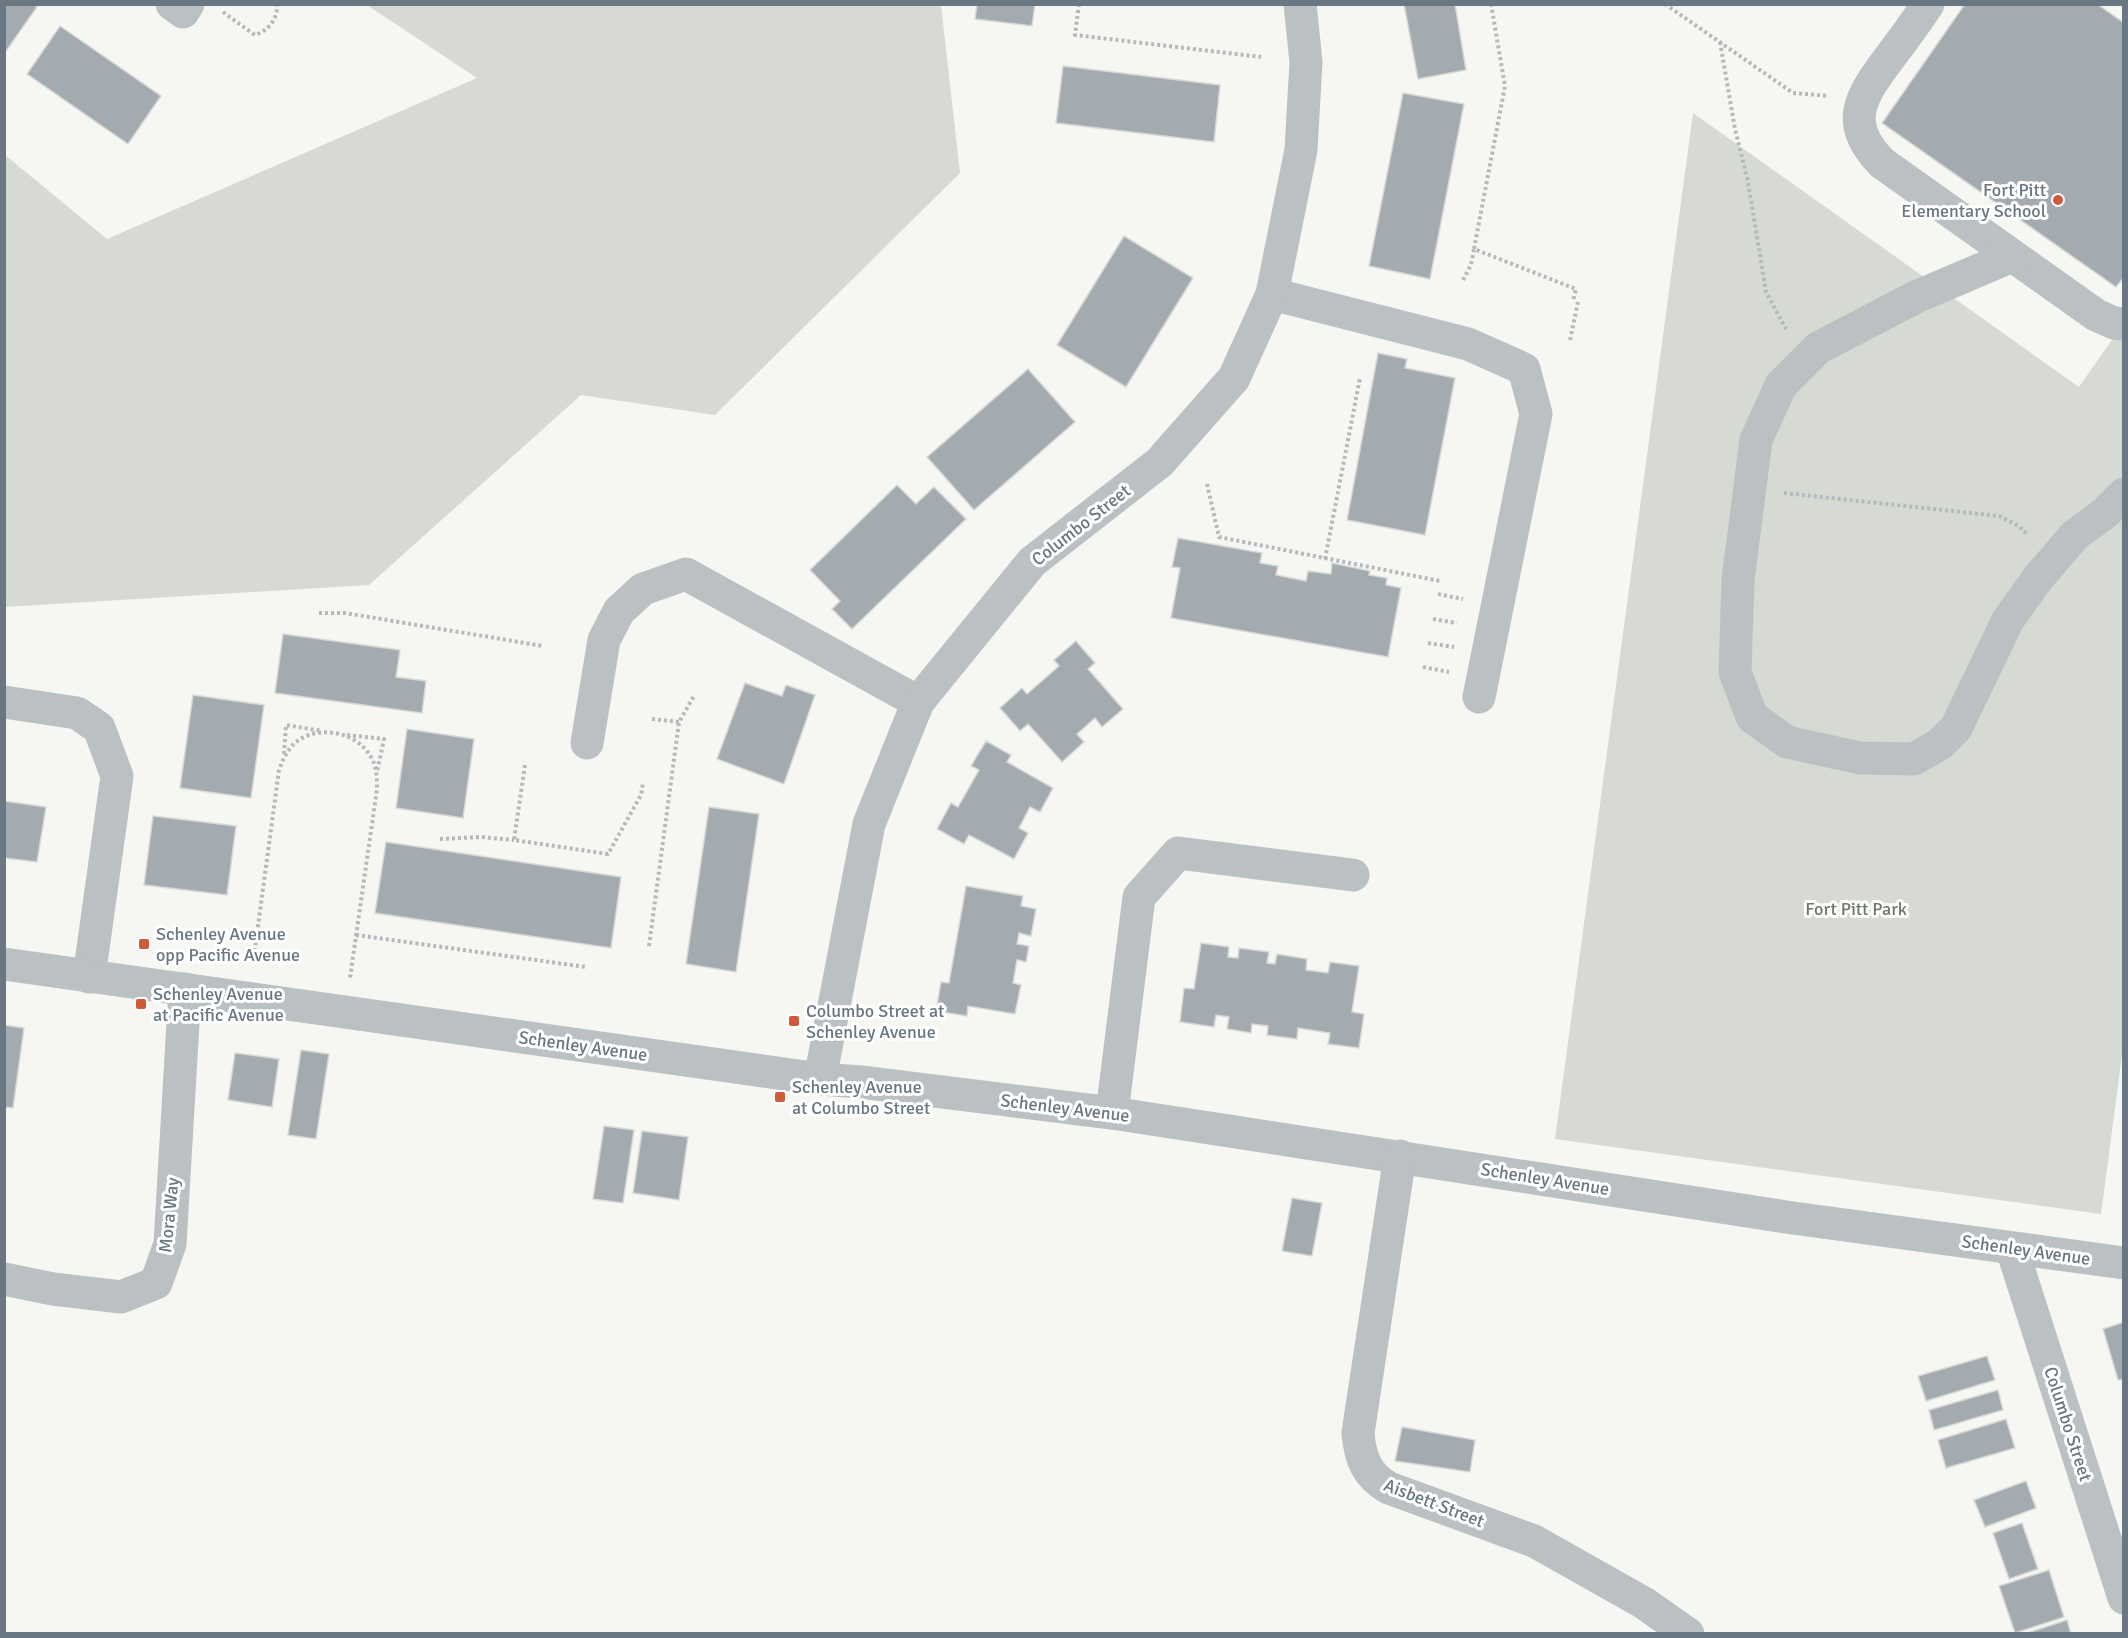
<svg xmlns="http://www.w3.org/2000/svg" width="2128" height="1638" font-family="Signika,sans-serif">
<rect width="100%" height="100%" fill="#f6f6f3"/>
<!-- green -->
<g fill="#d6dad3">
<polygon points="367,5 941,5 960,173 715,415 581,395 369,585 5,607 5,155 107,239 477,78"/>
<polygon points="1693,113 2079,387 2123,324 2124,1040 2101,1214 1555,1139"/>
</g>
<!-- building -->
<g fill="#a3abb0" stroke="#d8d8d6" stroke-width="1.5">
<polygon points="4,4 33,4 37,7 4,54"/>
<polygon points="977,4 1035,4 1032,26 975,19"/>
<polygon points="1404,4 1455,4 1466,70 1418,79"/>
<polygon points="1965,4 2097,4 2124,23 2124,277 2116,287 1882,123"/>
<polygon points="60,26 161,96 128,144 27,74"/>
<polygon points="1063,66 1220,85 1214,142 1056,123"/>
<polygon points="1403,93 1464,104 1430,279 1369,266"/>
<polygon points="1124,236 1193,278 1126,387 1057,345"/>
<polygon points="1378,353 1407,359 1405,368 1455,378 1425,535 1347,520"/>
<polygon points="1028,369 1075,422 974,510 927,457"/>
<polygon points="897,485 916,504 934,487 966,519 852,629 832,609 840,601 810,570"/>
<polygon points="1178,538 1262,553 1260,563 1278,566 1276,575 1306,581 1308,571 1331,574 1332,563 1370,571 1369,575 1387,578 1386,585 1401,588 1388,657 1171,618 1180,568 1172,567"/>
<polygon points="283,634 400,650 396,677 426,681 422,713 275,693"/>
<polygon points="1076,641 1095,663 1088,669 1123,709 1102,727 1095,718 1077,734 1084,742 1062,762 1028,724 1020,731 1000,708 1022,688 1027,694 1059,666 1054,660"/>
<polygon points="745,683 782,696 786,685 815,695 784,784 717,759"/>
<polygon points="193,695 264,705 251,798 180,788"/>
<polygon points="407,729 474,739 463,818 396,808"/>
<polygon points="986,741 1011,755 1007,762 1053,788 1040,812 1030,807 1019,828 1028,833 1014,859 969,835 964,844 937,829 951,803 958,807 979,770 971,766"/>
<polygon points="4,801 46,807 37,862 4,858"/>
<polygon points="709,807 759,814 736,972 686,964"/>
<polygon points="153,816 236,826 227,895 144,885"/>
<polygon points="386,842 621,877 611,948 375,913"/>
<polygon points="966,886 1023,896 1021,906 1036,909 1031,936 1019,933 1017,944 1029,946 1026,962 1017,960 1013,983 1021,985 1015,1014 968,1006 967,1016 936,1011 941,982 949,983"/>
<polygon points="1201,943 1229,947 1228,957 1238,958 1239,948 1269,952 1267,963 1275,964 1277,954 1307,959 1306,970 1328,973 1330,962 1359,966 1352,1012 1364,1014 1359,1048 1328,1044 1330,1033 1298,1028 1297,1039 1267,1035 1268,1026 1252,1024 1251,1033 1227,1029 1229,1017 1216,1015 1214,1027 1180,1022 1184,988 1194,989"/>
<polygon points="4,1025 24,1028 13,1108 4,1107"/>
<polygon points="301,1050 329,1054 316,1139 288,1135"/>
<polygon points="235,1053 279,1059 272,1107 228,1100"/>
<polygon points="604,1126 634,1130 623,1203 593,1199"/>
<polygon points="642,1131 688,1137 679,1200 633,1193"/>
<polygon points="1292,1198 1322,1203 1312,1256 1282,1251"/>
<polygon points="2124,1322 2124,1379 2118,1380 2103,1329"/>
<polygon points="1987,1356 1995,1380 1926,1401 1918,1376"/>
<polygon points="1998,1390 2003,1410 1934,1430 1929,1410"/>
<polygon points="2006,1419 2015,1448 1946,1468 1938,1440"/>
<polygon points="1402,1427 1475,1440 1470,1472 1395,1461"/>
<polygon points="2026,1481 2036,1508 1985,1527 1974,1500"/>
<polygon points="2022,1523 2038,1569 2009,1579 1993,1533"/>
<polygon points="2049,1570 2064,1617 2015,1633 1999,1586"/>
<polygon points="2067,1620 2071,1634 2024,1634"/>
</g>
<g fill="none" stroke-linecap="round" stroke-linejoin="round">
<!-- path -->
<g stroke="#b6b9bc" stroke-width="4" stroke-dasharray="3 3" stroke-linecap="butt">
<polyline points="1079,4 1075,35 1261,57"/>
<polyline points="1491,4 1505,86 1474,249 1576,289 1573,301"/>
<polyline points="1665,4 1793,93 1829,96"/>
<path d="M223 12 255 35C269 30 278 19 277 4"/>
<polyline points="1720,42 1735,129 1748,182 1766,292 1786,329"/>
<polyline points="1463,280 1471,265 1474,249"/>
<polyline points="1570,340 1578,302"/>
<polyline points="1207,484 1219,537 1440,581"/>
<polyline points="1784,493 1999,516 2019,526 2027,534"/>
<polyline points="1325,559 1360,378"/>
<polyline points="1438,594 1463,599"/>
<polyline points="319,613 345,613 543,646"/>
<polyline points="1433,619 1457,623"/>
<polyline points="1428,643 1454,647"/>
<polyline points="1423,667 1449,672"/>
<polyline points="652,719 679,722"/>
<polyline points="347,735 384,739 377,772"/>
<polyline points="284,754 286,725 322,731"/>
<polyline points="525,765 514,840 608,854 641,795 643,783"/>
<polyline points="440,839 481,837 514,840"/>
<polyline points="356,935 586,967"/>
<polyline points="649,946 679,722 694,696"/>
<path d="M253 963 279 770C283 759 287 750 296 742 319 724 357 732 371 757 377 767 377 778 377 789L350 978"/>
</g>
<!-- minor -->
<g stroke="#bbc0c3" stroke-width="33">
<polyline points="172,4 183,12 188,4"/>
<path d="M1928 4C1916 22 1903 40 1890 57 1861 96 1842 122 1882 163L2096 315 2114 323 2124 324"/>
<polyline points="2012,256 1916,297 1818,348 1781,385 1756,440 1738,580 1735,672 1752,717 1787,742 1860,758 1914,759 1940,744 1956,728 2008,620 2038,578 2075,535 2105,513 2124,494"/>
<polyline points="1272,294 1468,344 1524,369 1536,414 1479,697"/>
<polyline points="4,702 77,713 99,728 117,776 89,977"/>
<polyline points="587,743 604,640 619,611 643,589 686,574 918,702"/>
<polyline points="4,964 820,1079 861,1082 1112,1113 1793,1218 2124,1263"/>
<polyline points="820,1079 869,824 918,702 1032,562 1160,462 1234,378 1272,294 1301,150 1306,62 1300,4"/>
<polyline points="1112,1113 1139,897 1178,853 1353,875"/>
<path d="M1400 1156 1358 1433C1360 1458 1367 1476 1389 1488L1534 1541 1644 1603 1688 1634"/>
<polyline points="2012,1249 2124,1598"/>
<polyline points="4,1279 53,1289 121,1297 156,1283 170,1244 185,989"/>
</g>
</g>
<!-- markers -->
<g fill="#cf593a" stroke="#fff" stroke-width="2">
<circle cx="2058" cy="200" r="6"/>
<rect x="138" y="938" width="12" height="12" rx="3"/>
<rect x="135" y="998" width="12" height="12" rx="3"/>
<rect x="788" y="1015" width="12" height="12" rx="3"/>
<rect x="774" y="1091" width="12" height="12" rx="3"/>
</g>
<g text-anchor="middle" stroke-width="6" stroke-linejoin="round" paint-order="stroke">
<!-- poi labels -->
<g font-size="18" fill="#687781" stroke="#fff" text-anchor="start">
<text x="2046" y="196" text-anchor="end">Fort Pitt<tspan x="2046" dy="21">Elementary School</tspan></text>
<text x="156" y="940">Schenley Avenue<tspan x="156" dy="21">opp Pacific Avenue</tspan></text>
<text x="153" y="1000">Schenley Avenue<tspan x="153" dy="21">at Pacific Avenue</tspan></text>
<text x="806" y="1017">Columbo Street at<tspan x="806" dy="21">Schenley Avenue</tspan></text>
<text x="792" y="1093">Schenley Avenue<tspan x="792" dy="21">at Columbo Street</tspan></text>
</g>
<!-- street labels -->
<g font-size="18" fill="#687781" stroke="#fff">
<text transform="translate(1081 525) rotate(-38)" y="6">Columbo Street</text>
<text transform="translate(583 1046) rotate(8)" y="6">Schenley Avenue</text>
<text transform="translate(1065 1108) rotate(7)" y="6">Schenley Avenue</text>
<text transform="translate(1545 1179) rotate(9)" y="6">Schenley Avenue</text>
<text transform="translate(169 1215) rotate(-84)" y="6">Mora Way</text>
<text transform="translate(2026 1250) rotate(8)" y="6">Schenley Avenue</text>
<text transform="translate(2068 1424) rotate(72)" y="6">Columbo Street</text>
<text transform="translate(1434 1503) rotate(21)" y="6">Aisbett Street</text>
</g>
<!-- park labels -->
<g font-size="18" fill="#6b7967" stroke="#fff">
<text x="1856" y="915">Fort Pitt Park</text>
</g>
</g>
<!-- border -->
<rect width="2128" height="1638" fill="none" stroke="#687781" stroke-width="12"/>
</svg>
